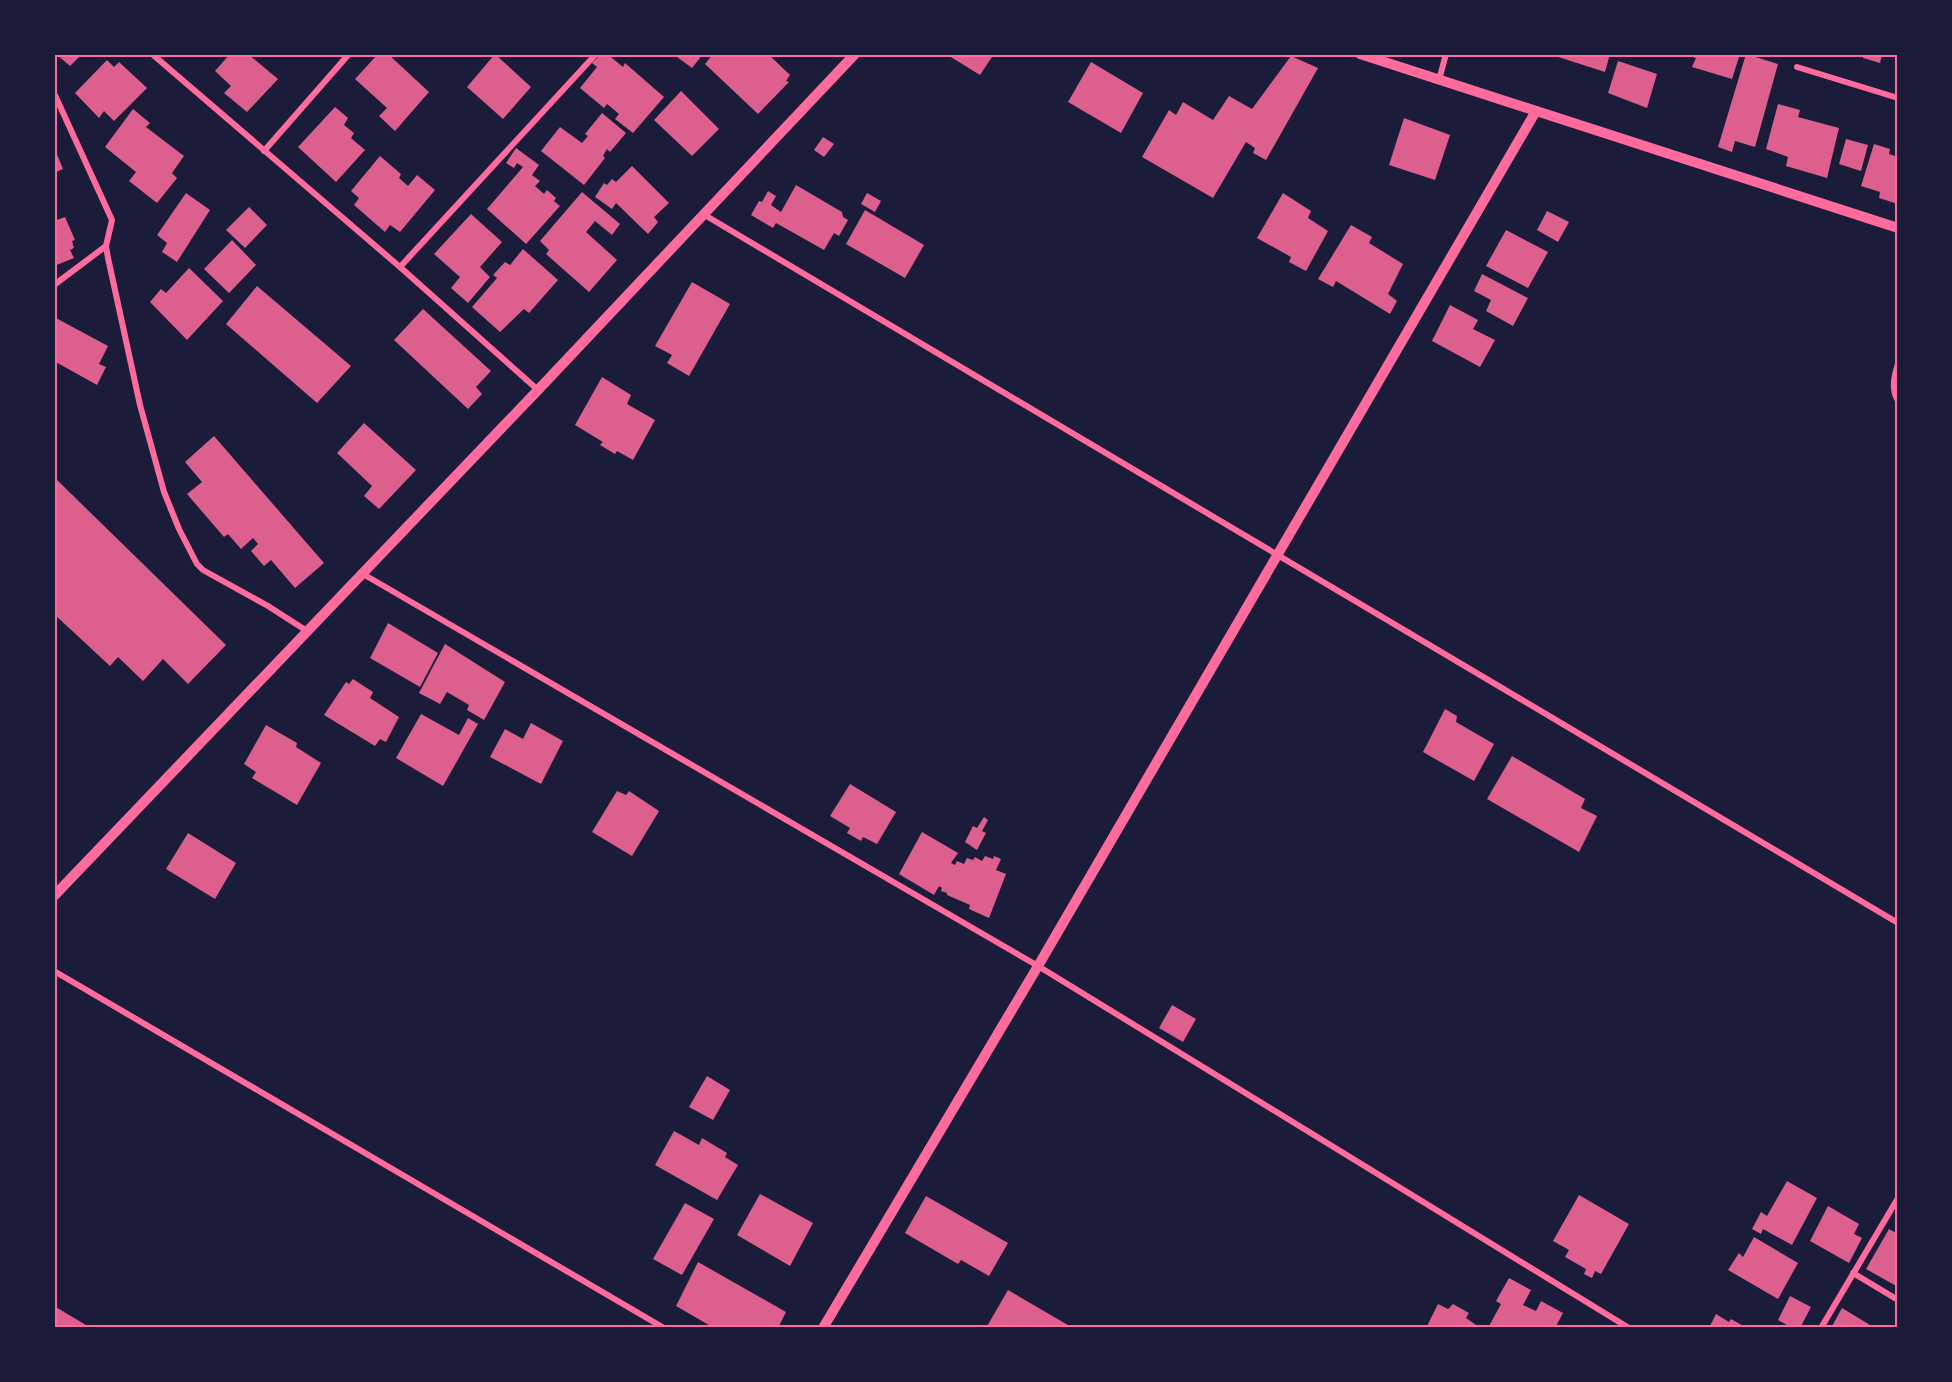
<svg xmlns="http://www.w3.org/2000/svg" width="1952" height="1382" font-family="Raleway,sans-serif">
<rect width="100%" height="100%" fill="#1b1b3a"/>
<!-- building -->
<g fill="#dd5f8e">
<polygon points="56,54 82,54 70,66"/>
<polygon points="230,54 248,54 278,79 247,112 224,93 231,86 215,71"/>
<polygon points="378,54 388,54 429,92 395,131 379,116 387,108 355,79"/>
<polygon points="495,54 531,87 503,119 467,87"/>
<polygon points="607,54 623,67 625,63 664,97 633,133 615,119 619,114 607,104 604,108 580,88 597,67 592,63 600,55 605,57"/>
<polygon points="673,54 703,54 692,68"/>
<polygon points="713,54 768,54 790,75 786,81 789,82 758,114 705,64"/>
<polygon points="946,54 994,54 980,75"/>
<polygon points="1549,54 1610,54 1605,72"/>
<polygon points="1683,54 1740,54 1732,79 1692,67 1696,58"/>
<polygon points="1746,54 1778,64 1755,147 1735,141 1732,152 1718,147"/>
<polygon points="1864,54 1882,54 1880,63 1863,58"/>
<polygon points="1291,56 1318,68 1266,160 1253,153 1255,148 1246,142 1213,198 1142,157 1169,110 1176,115 1183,102 1213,120 1229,96 1252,109"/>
<polygon points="107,60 114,67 119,62 147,88 114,121 104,111 99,118 75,93"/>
<polygon points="1618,61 1657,74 1647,108 1608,93"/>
<polygon points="1091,62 1143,93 1121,133 1068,102"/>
<polygon points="681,91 719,129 692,156 654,120"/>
<polygon points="1778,104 1800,110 1798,117 1839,128 1827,178 1786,166 1788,157 1766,149"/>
<polygon points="335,107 348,118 344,125 354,133 351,138 365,150 336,182 298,147"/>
<polygon points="133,109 150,123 146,127 184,156 172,173 177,178 157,203 129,181 136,172 105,147"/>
<polygon points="602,113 626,133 610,152 607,149 603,156 605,158 584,185 541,151 560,127 582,143 588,136 585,134"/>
<polygon points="1404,118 1450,135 1435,180 1389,165"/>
<polygon points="823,137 834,144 824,157 814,150"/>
<polygon points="1846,139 1868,145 1861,171 1839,164"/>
<polygon points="1874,144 1890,149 1889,154 1898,157 1898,204 1879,198 1880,192 1861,186"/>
<polygon points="54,147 63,169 54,173"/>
<polygon points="516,148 539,165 532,175 540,181 535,186 544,194 547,190 556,198 554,201 560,206 526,244 487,209 523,167 517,163 514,168 506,163"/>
<polygon points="380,156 401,174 399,178 408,186 417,175 435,190 400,232 390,225 385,232 354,205 359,198 351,191"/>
<polygon points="632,166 669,203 654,217 658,222 648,234 616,203 612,209 595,197 604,183 607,185 612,179 616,182"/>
<polygon points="796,185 842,212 843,217 848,220 839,236 834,233 824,250 776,223 773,228 751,215 759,201 762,202 768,191 776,196 771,205 781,212"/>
<polygon points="582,192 620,224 612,235 595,221 586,232 617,260 589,292 546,254 549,250 540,241"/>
<polygon points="186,193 210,210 177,262 162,252 167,243 157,235"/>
<polygon points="867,193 881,201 875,212 861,204"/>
<polygon points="1283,193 1311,211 1308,218 1328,231 1306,271 1289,262 1291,257 1257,238"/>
<polygon points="249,207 267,225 245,248 226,230"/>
<polygon points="865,210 924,245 905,278 846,244"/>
<polygon points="1547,211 1569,222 1558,242 1537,230"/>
<polygon points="471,214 502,242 480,267 490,277 468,303 451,288 460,277 434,254"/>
<polygon points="65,217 75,240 72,241 74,248 70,250 74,258 54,266 54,221"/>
<polygon points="1351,225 1372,237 1369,243 1403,264 1388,294 1397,301 1390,314 1336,281 1333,287 1318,279"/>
<polygon points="1506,230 1548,252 1528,288 1486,266"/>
<polygon points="232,240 256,265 229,293 204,269"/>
<polygon points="523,249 558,280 529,313 524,309 500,332 472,307 497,278 493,275 505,262 510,265"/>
<polygon points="189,268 223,301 187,340 150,302 161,289 166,293"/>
<polygon points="1482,274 1528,298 1513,326 1486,311 1491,300 1474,291"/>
<polygon points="692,282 730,304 689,376 667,363 672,355 655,346"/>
<polygon points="257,286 351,366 317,403 226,324"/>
<polygon points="1450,305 1478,320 1473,329 1495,340 1480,367 1432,341"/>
<polygon points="423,309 491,371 476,387 482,394 468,409 394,340"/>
<polygon points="54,317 108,346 99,364 106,367 97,385 54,361"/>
<polygon points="602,377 631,395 627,404 655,420 633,460 617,451 615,454 600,445 603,442 575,425"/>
<polygon points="364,423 416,470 379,509 364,496 372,486 337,453"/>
<polygon points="214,436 324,563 295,588 271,560 264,566 251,551 258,544 253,538 241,549 228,534 224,537 187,494 202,482 185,462"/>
<polygon points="54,477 226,645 188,684 163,659 143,681 118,657 110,666 54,614"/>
<polygon points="388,623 438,653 420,687 370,658"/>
<polygon points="445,644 505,682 484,720 467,710 469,705 447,692 440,704 419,693"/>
<polygon points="353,679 373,692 370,698 399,717 386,742 380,739 375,746 324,715 346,682 349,684"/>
<polygon points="1445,709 1457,716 1456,722 1494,744 1474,781 1423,752"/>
<polygon points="421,714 459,735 468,718 478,724 443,786 396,758"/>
<polygon points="531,723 563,741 541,784 490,757 505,729 523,739"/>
<polygon points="266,725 297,743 296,747 321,763 297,805 252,778 256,772 244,764"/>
<polygon points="1512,756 1585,799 1581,808 1597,816 1579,852 1487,799"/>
<polygon points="850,784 896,812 877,844 863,837 861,841 847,833 850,828 830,816"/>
<polygon points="617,791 626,795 629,791 659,811 632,856 592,832"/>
<polygon points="984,817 988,820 982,831 986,833 977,850 965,842 973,826 977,828"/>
<polygon points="922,832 958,853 951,863 955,865 957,861 964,864 967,858 973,860 975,857 982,861 985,856 993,859 994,856 1001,859 996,870 1006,874 989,918 969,909 970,905 947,895 947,893 941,891 942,888 939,886 934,895 899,874"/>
<polygon points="188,833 236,863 215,899 166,869"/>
<polygon points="1172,1005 1196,1019 1183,1042 1159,1028"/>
<polygon points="707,1076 730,1090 713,1120 689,1107"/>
<polygon points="674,1131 699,1145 702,1138 727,1153 725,1157 738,1165 717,1200 655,1165"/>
<polygon points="1787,1181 1817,1198 1792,1245 1763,1229 1761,1234 1752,1229 1761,1212 1767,1216"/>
<polygon points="760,1194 813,1223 790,1266 737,1235"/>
<polygon points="1579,1195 1629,1224 1601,1274 1595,1271 1592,1278 1584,1274 1586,1269 1565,1257 1569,1250 1553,1241"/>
<polygon points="926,1196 1008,1243 989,1276 961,1260 958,1264 905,1233"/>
<polygon points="685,1203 714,1219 682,1275 653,1259"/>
<polygon points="1828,1206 1859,1224 1854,1234 1862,1238 1849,1263 1810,1241"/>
<polygon points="1889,1229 1898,1234 1898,1287 1866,1269"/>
<polygon points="1754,1237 1798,1263 1778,1299 1728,1270 1739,1253 1743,1257"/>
<polygon points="698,1262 786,1312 778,1328 714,1328 676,1306"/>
<polygon points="1509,1278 1531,1290 1523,1305 1536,1311 1541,1301 1563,1313 1555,1328 1488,1328 1501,1304 1496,1301"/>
<polygon points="1008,1290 1073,1328 986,1328"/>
<polygon points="1790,1296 1811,1307 1800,1328 1792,1328 1778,1320"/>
<polygon points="1438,1304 1448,1309 1453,1304 1469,1313 1466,1318 1476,1325 1474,1328 1426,1328"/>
<polygon points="54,1306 91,1328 54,1328"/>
<polygon points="1842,1308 1875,1328 1831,1328"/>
<polygon points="1716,1314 1729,1322 1731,1319 1747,1328 1709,1328"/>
</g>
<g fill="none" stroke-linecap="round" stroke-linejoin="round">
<!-- minor -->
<g stroke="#ff6b9d" stroke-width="6">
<polyline points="152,54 400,267"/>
<polyline points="1797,67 1898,98"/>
<polyline points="1439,80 1446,54"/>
<polyline points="54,93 112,220 106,246 108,258 140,405 164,492 179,529 197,564 203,570 268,606 307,631"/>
<polyline points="264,151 349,54"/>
<polyline points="703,214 1898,923"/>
<polyline points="54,285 106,246"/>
<path d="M1898 364C1894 377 1891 389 1898 401"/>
<polyline points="538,390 400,267 596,54"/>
<polyline points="363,574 1038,966 1629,1328"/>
<polyline points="54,971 664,1328"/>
<polyline points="1853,1273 1898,1300"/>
<polyline points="1821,1328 1898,1198"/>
</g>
<!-- tertiary -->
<g stroke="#ff6b9d" stroke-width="10">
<polyline points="1360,54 1898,228"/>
<polyline points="54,896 538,390 855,54"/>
<polyline points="823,1328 1038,966 1536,111"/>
</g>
</g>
<!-- border -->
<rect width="1952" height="1382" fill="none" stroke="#1b1b3a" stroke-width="111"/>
<rect x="56" y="56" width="1840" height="1270" fill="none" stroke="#ff6b9d" stroke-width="2"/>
</svg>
